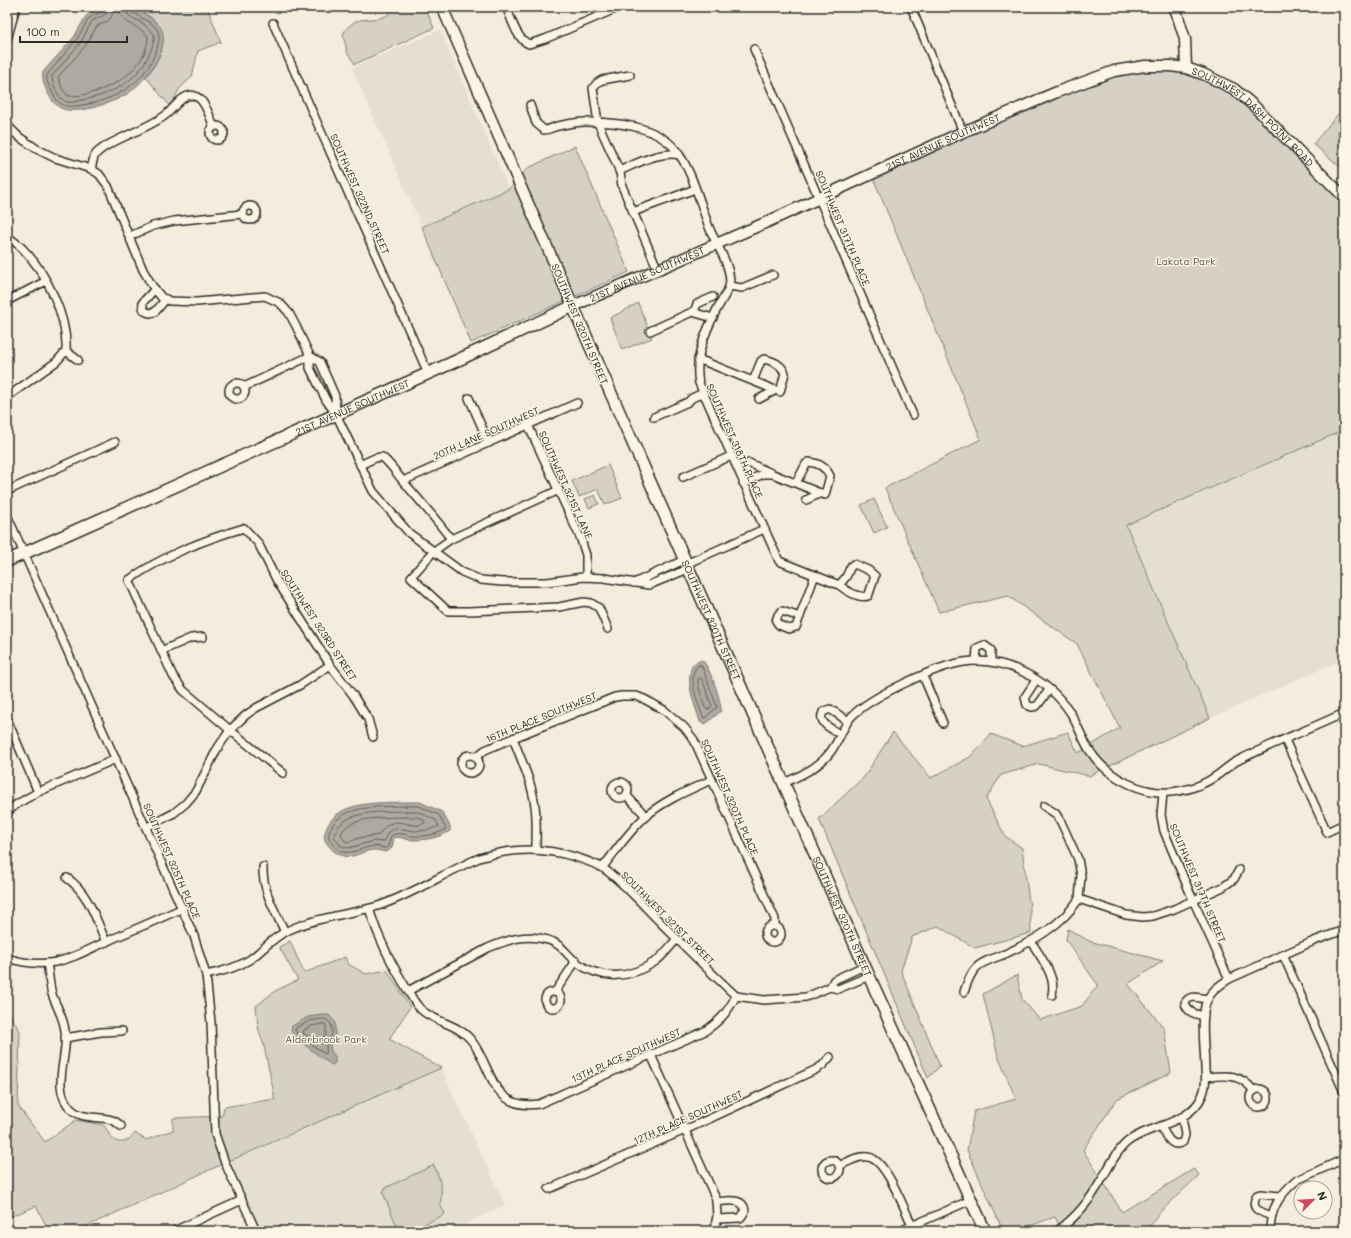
<svg xmlns="http://www.w3.org/2000/svg" width="1351" height="1238" font-family="Mali,sans-serif">
<rect width="100%" height="100%" fill="#f4edde"/>
<filter id="ink" filterUnits="userSpaceOnUse"><feTurbulence type="fractalNoise" baseFrequency=".025" numOctaves="2"/><feDisplacementMap in="SourceGraphic" scale="8" xChannelSelector="R" yChannelSelector="G"/><feConvolveMatrix kernelMatrix="1 2 1 2 8 2 1 2 1" color-interpolation-filters="sRGB"/></filter>
<g filter="url(#ink)">
<!-- built -->
<g fill="#e5dfd0">
<polygon points="440,30 509,189 422,227 352,68"/>
<polygon points="1344,430 1344,659 1210,718 1126,525"/>
<polygon points="441,1068 505,1205 450,1231 256,1231 225,1163"/>
</g>
<!-- green -->
<g fill="#d6d1c4" stroke="#807e78">
<path d="M129 7H207L221 42 198 51 192 77 180 88 173 101 169 105 146 77C171 47 170 19 129 7Z"/>
<path d="M390 7H425L434 28 355 64 347 52 343 34C356 11 371 25 389 14Z"/>
<polygon points="1170,66 1225,84 1344,197 1344,430 1126,525 1210,718 1089,776 1039,764 1001,775 986,799 1005,836 1022,848 1030,909 1031,933 975,948 938,926 912,937 901,971 940,1066 928,1078 819,819 864,777 893,732 931,778 970,757 991,734 1023,746 1068,732 1078,753 1120,728 1077,644 1008,596 939,612 885,488 981,439 872,175 1090,80"/>
<polygon points="1344,107 1344,170 1313,144"/>
<polygon points="575,146 629,272 471,343 422,227 509,189 528,168"/>
<polygon points="638,303 652,338 622,350 610,318"/>
<polygon points="608,465 622,498 605,505 598,489 579,497 572,481"/>
<polygon points="595,495 599,504 589,508 585,499"/>
<polygon points="874,499 887,527 874,533 861,505"/>
<polygon points="1068,929 1089,941 1163,961 1128,984 1164,1028 1171,1073 1117,1099 1083,1150 1122,1212 1194,1169 1199,1175 1157,1215 1147,1231 1062,1231 1055,1217 1015,1231 1003,1231 967,1150 974,1111 1016,1099 998,1056 983,994 1017,975 1022,999 1040,1020 1082,1006 1098,985 1066,940"/>
<path d="M290 941 304 973 345 957 348 964 366 974 387 970 410 1007 389 1039 441 1068 225 1163 76 1231H49L36 1206 7 1218V1010L20 1031 18 1106 45 1142 76 1120 103 1125C108 1129 108 1135 113 1139 121 1146 130 1140 135 1133L146 1140 173 1130V1118L222 1116 224 1107 275 1099 264 1046 258 1027 256 1006 275 991 298 980 279 947Z"/>
<path d="M434 1165C439 1177 444 1190 440 1204L445 1214 411 1231H399L383 1193 385 1188Z"/>
</g>
<!-- water -->
<g fill="#afaaa0" stroke="#7a7771">
<path d="M105 7C112 7 121 6 129 7 137 8 147 15 153 20 158 24 162 28 163 34 167 55 141 86 124 96 112 102 100 106 87 109 73 111 61 113 52 100 47 93 41 80 43 72L74 37 86 16 93 11Z"/>
<path d="M702 660C709 665 722 702 721 711L707 723 703 724 700 722C695 704 684 682 693 664Z"/>
<path d="M406 802H420L442 812 450 826V831C438 838 426 840 413 840 406 840 400 836 394 838L392 848 387 852C383 852 379 850 375 850 363 850 354 859 343 856 336 854 328 847 325 840 323 835 326 830 328 825 341 800 382 803 406 802Z"/>
<path d="M322 1015H329L335 1022V1038L330 1046 331 1051 335 1056V1063L332 1065C328 1063 295 1038 293 1035 291 1032 291 1029 292 1026L308 1017Z"/>
</g>
<g fill="none" stroke-linecap="round" stroke-linejoin="round">
<!-- shore -->
<g stroke="#605e5a" stroke-width="1">
<path d="M103 7 101 12 89 18 77 39 47 75C46 81 49 86 52 92 60 110 71 107 88 104 116 99 143 83 154 56 156 50 159 44 159 38 160 19 131 19 130 7"/>
<path d="M108 7 106 14 92 21 81 42 52 76C52 84 58 99 67 102 72 103 78 101 82 100 111 95 139 81 150 52 152 47 155 41 154 34L145 25 128 15 125 7"/>
<path d="M114 7 111 18 106 22 97 26 86 45 58 77 63 90 68 96C100 97 147 73 148 37 140 24 119 25 119 7"/>
<path d="M699 665H701L703 669 717 707 705 718 703 717C699 705 685 673 699 665Z"/>
<polygon points="700,678 702,679 712,706 708,710 705,708 698,684 698,679"/>
<path d="M406 806H419L439 815 446 829C436 835 423 837 412 836 404 835 398 831 391 836L388 846 386 848C382 848 378 846 374 846 364 847 354 854 344 852 338 851 331 844 329 838 328 834 330 829 332 826 344 804 385 807 406 806Z"/>
<path d="M407 811C422 811 423 815 436 820L439 826 428 830 414 831 396 828 388 832 383 842 374 841 349 848 341 846 334 837C338 809 385 812 407 811Z"/>
<path d="M407 817H417L424 820 425 823C408 832 395 809 379 835L359 838 349 842 345 841 341 835C346 815 390 818 407 817Z"/>
<path d="M323 1019C331 1019 334 1029 331 1037 330 1040 327 1042 326 1045 326 1048 326 1050 327 1052L325 1054 297 1034 295 1030 296 1028 309 1021Z"/>
<polygon points="325,1024 326,1026 326,1034 320,1044 312,1039 303,1033 304,1030 312,1026"/>
</g>
<defs>
<g id="street">
<path d="M506 7C512 19 516 39 529 44L545 39 620 7"/>
<polyline points="911,7 963,132"/>
<polyline points="273,23 428,373"/>
<polyline points="7,40 16,7"/>
<polyline points="754,49 913,415"/>
<polyline points="630,75 602,80 597,83 593,88 598,123 620,172 622,186 658,270"/>
<path d="M530 105 536 123 544 130C549 130 553 127 558 126 567 124 576 122 585 122 615 122 655 125 675 149 692 169 700 203 709 227 715 243 734 269 729 287 726 295 720 303 716 311 705 333 694 358 699 383L779 561 839 585C845 590 859 599 868 596L869 594 875 576 868 570 854 564 851 566 846 577 839 585"/>
<polyline points="7,125 19,137 37,149 55,158 91,169 99,174 108,186 143,270 153,287 162,298 170,301 197,302 265,296 280,303 289,313 296,326 310,356 310,368 326,400 336,414 373,491 409,533 462,572 481,580 502,582 547,582 583,577 604,578 649,585 688,569"/>
<circle cx="217" cy="133" r="7"/>
<path d="M91 169C92 165 93 161 94 157 101 142 153 128 168 113 175 107 184 92 195 96 205 99 210 118 214 127"/>
<path d="M619 171C636 164 661 150 679 155"/>
<circle cx="250" cy="213" r="7"/>
<polyline points="633,212 695,189"/>
<path d="M7 236C12 240 18 244 22 248 46 272 68 317 66 351"/>
<polyline points="130,236 153,226 174,221 242,214"/>
<polyline points="729,286 742,288 773,275"/>
<path d="M155 289 143 302C142 308 144 312 150 313L155 312 166 299"/>
<polyline points="7,301 46,281"/>
<polyline points="694,312 697,304 713,297"/>
<polyline points="650,331 692,312 713,318"/>
<polyline points="310,356 320,362 335,396 336,414"/>
<path d="M698 359 780 392 785 373C781 364 773 361 764 359L761 361 753 381"/>
<circle cx="237" cy="391" r="8"/>
<polyline points="244,387 310,356"/>
<polyline points="7,397 56,362 66,351 78,360"/>
<polyline points="469,398 489,443"/>
<polyline points="759,399 776,390"/>
<polyline points="654,417 688,402 692,398 703,393"/>
<polyline points="528,425 580,537 586,555 586,577"/>
<polyline points="749,463 771,473"/>
<path d="M360 465 375 458 382 457C391 464 396 473 403 481 419 500 436 519 451 539"/>
<polyline points="683,477 731,456"/>
<polyline points="403,481 577,403"/>
<path d="M743 483 763 474H773L825 495 830 476C826 467 819 463 809 462L806 464 796 483"/>
<polyline points="559,490 451,539 434,551 411,577 448,611 469,611 559,607 584,602 591,603 599,608 608,629"/>
<polyline points="7,491 115,442"/>
<polyline points="806,500 821,493"/>
<polyline points="7,515 194,936 206,975 211,1022 215,1134 225,1163 256,1231"/>
<polyline points="686,564 764,529"/>
<polyline points="634,583 684,560"/>
<polyline points="800,617 782,611 778,615 776,621 779,625 789,629 796,627 815,575"/>
<polyline points="161,651 191,638 203,637"/>
<polyline points="976,661 977,648 984,645 991,650 991,662"/>
<polyline points="923,676 943,723"/>
<polyline points="1036,680 1025,697 1027,705 1032,707 1037,706 1049,690"/>
<polyline points="7,719 38,792"/>
<path d="M840 734C832 729 817 723 823 712L830 709 848 721"/>
<path d="M513 738C521 760 532 782 535 806 537 820 536 835 536 849"/>
<polyline points="1285,740 1327,832 1344,824"/>
<circle cx="470" cy="764" r="9"/>
<polyline points="476,757 485,750 513,738 615,697 622,696 636,696 644,699 664,710 684,727 694,740 775,919 775,926"/>
<path d="M283 773 230 730 183 690 173 676 129 580C160 557 206 539 244 528L258 543 277 581 330 665 353 695 368 719 373 737"/>
<circle cx="620" cy="790" r="8"/>
<path d="M784 783C804 774 824 765 835 745 841 735 844 725 852 716 872 696 936 666 964 662 1004 656 1048 679 1070 712 1078 725 1082 739 1090 751 1108 779 1146 797 1178 791 1193 789 1207 783 1219 774 1224 770 1229 766 1235 762 1270 744 1308 730 1344 713"/>
<polyline points="1163,793 1161,815 1164,831 1193,900 1229,979"/>
<polyline points="626,795 646,816"/>
<polyline points="1044,806 1056,814 1061,822 1078,859 1081,876 1079,899"/>
<polyline points="7,812 17,804 38,792 116,759"/>
<polyline points="147,827 174,813 186,803 196,791 217,749 230,730 246,715 256,708 300,685 330,665"/>
<path d="M263 867C262 890 275 911 285 932"/>
<path d="M602 868C616 851 629 831 646 816 665 800 689 790 711 780"/>
<path d="M67 878C88 892 96 919 106 942"/>
<path d="M369 909C379 940 391 963 408 991 413 999 416 1006 424 1012 439 1023 459 1025 471 1040 493 1067 490 1111 539 1104L705 1031C721 1020 727 1013 736 996"/>
<circle cx="773" cy="934" r="8"/>
<path d="M1031 941C1040 957 1057 976 1052 995"/>
<polyline points="1283,955 1344,1092"/>
<path d="M7 958C53 972 72 957 112 939 136 929 159 919 183 908"/>
<path d="M47 963C49 973 49 984 52 994 56 1006 64 1018 65 1031 69 1056 50 1088 71 1109 85 1123 108 1112 121 1126"/>
<path d="M206 975C221 972 236 968 249 960 261 952 271 939 285 932 314 917 350 915 381 905 415 893 446 872 479 858 511 848 543 847 575 857 584 860 594 863 603 868 624 883 642 904 660 922 685 947 710 972 736 996"/>
<polyline points="830,987 834,980 864,966"/>
<path d="M408 991 488 948C507 940 527 933 548 940 562 944 565 953 576 962 602 981 630 979 656 961 664 955 670 946 677 939"/>
<polyline points="555,992 576,961"/>
<path d="M964 992C967 984 969 976 975 969 982 961 995 958 1005 954 1033 941 1061 926 1079 899L1126 915 1143 917 1153 916 1174 909 1223 887 1234 879 1239 870"/>
<circle cx="553" cy="1000" r="8"/>
<polyline points="736,996 764,1000 806,997 830,987 838,989 869,976"/>
<path d="M1204 1016C1196 1014 1187 1013 1185 1003 1189 994 1199 998 1208 999"/>
<polyline points="65,1038 101,1032 122,1031"/>
<polyline points="651,1055 716,1199 717,1216 714,1231"/>
<path d="M1206 1077C1226 1075 1240 1073 1254 1091"/>
<circle cx="1259" cy="1098" r="9"/>
<path d="M1161 1126C1166 1135 1171 1149 1183 1142L1185 1135 1182 1117"/>
<circle cx="831" cy="1169" r="9"/>
<path d="M839 1166C848 1162 858 1155 868 1157 886 1159 904 1209 912 1225"/>
<polyline points="549,1189 685,1130 815,1070 823,1065 830,1057"/>
<path d="M716 1202C727 1201 744 1197 745 1211L742 1216 740 1218 717 1219"/>
<path d="M1271 1216C1260 1211 1249 1210 1257 1195L1260 1194 1280 1196"/>
<polyline points="174,1231 242,1200"/>
<polyline points="900,1231 971,1200"/>
<path d="M1057 1231C1077 1217 1091 1199 1102 1179 1109 1167 1116 1152 1126 1143 1147 1125 1190 1125 1202 1096 1206 1088 1206 1078 1205 1069 1205 1051 1200 1016 1207 1000 1211 991 1221 984 1229 979L1314 941 1344 930"/>
<path d="M1270 1231C1270 1209 1280 1194 1297 1180L1344 1159"/>
</g>
<g id="secondary">
<path id="s1" d="M442 7 573 306 765 223 963 132 1057 92 1114 71 1145 66H1170L1186 68 1203 74 1234 89 1253 105 1344 197"/>
<polyline points="1174,7 1176,11 1185,39 1186,68"/>
</g>
<g id="primary">
<path id="s2" d="M7 561 456 361 573 306 609 389 869 976 985 1231"/>
</g>
</defs>
<!-- street casing -->
<use href="#street" stroke="#2b2b2b" stroke-width="10"/>
<!-- secondary casing -->
<use href="#secondary" stroke="#2b2b2b" stroke-width="13"/>
<!-- primary casing -->
<use href="#primary" stroke="#2b2b2b" stroke-width="14"/>
<!-- street -->
<use href="#street" stroke="#fcf5e5" stroke-width="7"/>
<!-- secondary -->
<use href="#secondary" stroke="#fcf5e5" stroke-width="10"/>
<!-- primary -->
<use href="#primary" stroke="#fcf5e5" stroke-width="11"/>
</g>
</g>
<g text-anchor="middle" stroke-width="3" stroke-linejoin="round" paint-order="stroke">
<!-- street labels -->
<g font-size="10" fill="#2b2b2b" stroke="#fcf5e5">
<text dy="4" stroke="none"><textPath href="#s1" startOffset="1073">SOUTHWEST DASH POINT ROAD</textPath></text>
<text dy="4" stroke="none"><textPath href="#s1" startOffset="731">21ST AVENUE SOUTHWEST</textPath></text>
<text transform="translate(360 194) rotate(66)" y="4">SOUTHWEST 322ND STREET</text>
<text transform="translate(843 228) rotate(67)" y="4">SOUTHWEST 317TH PLACE</text>
<text dy="4" stroke="none"><textPath href="#s1" startOffset="407">21ST AVENUE SOUTHWEST</textPath></text>
<text transform="translate(580 324) rotate(67)" y="4">SOUTHWEST 320TH STREET</text>
<text dy="4" stroke="none"><textPath href="#s2" startOffset="378">21ST AVENUE SOUTHWEST</textPath></text>
<text transform="translate(486 433) rotate(-24)" y="4">20TH LANE SOUTHWEST</text>
<text transform="translate(735 441) rotate(66)" y="4">SOUTHWEST 318TH PLACE</text>
<text transform="translate(566 485) rotate(66)" y="4">SOUTHWEST 321ST LANE</text>
<text dy="4" stroke="none"><textPath href="#s2" startOffset="964">SOUTHWEST 320TH STREET</textPath></text>
<text transform="translate(319 625) rotate(57)" y="4">SOUTHWEST 323RD STREET</text>
<text transform="translate(541 717) rotate(-22)" y="4">16TH PLACE SOUTHWEST</text>
<text transform="translate(730 797) rotate(66)" y="4">SOUTHWEST 320TH PLACE</text>
<text transform="translate(172 861) rotate(66)" y="4">SOUTHWEST 325TH PLACE</text>
<text transform="translate(1198 883) rotate(67)" y="4">SOUTHWEST 317TH STREET</text>
<text dy="4" stroke="none"><textPath href="#s2" startOffset="1288">SOUTHWEST 320TH STREET</textPath></text>
<text transform="translate(668 918) rotate(45)" y="4">SOUTHWEST 321ST STREET</text>
<text transform="translate(626 1055) rotate(-24)" y="4">13TH PLACE SOUTHWEST</text>
<text transform="translate(688 1117) rotate(-24)" y="4">12TH PLACE SOUTHWEST</text>
</g>
<!-- park labels -->
<g font-size="10" fill="#565451" stroke="#fcf5e5">
<text x="1186" y="265">Lakota Park</text>
<text x="326" y="1043">Alderbrook Park</text>
</g>
</g>
<!-- margin -->
<rect width="1351" height="1238" fill="none" stroke="#fcf5e5" stroke-width="24"/>
<rect x="12" y="12" width="1327" height="1214" fill="none" stroke="#2b2b2b" stroke-width="1.5" filter="url(#ink)"/>
<!-- north arrow -->
<g transform="translate(1313 1200) rotate(66)"><circle r="19" fill="#fcf5e5" stroke="#a8a49b"/>
<path d="M0-3L7 15L0 10L-7 15Z" fill="#d1495b"/>
<text y="-6" font-size="11" font-weight="bold" text-anchor="middle" fill="#2b2b2b">N</text>
</g>
<!-- scale -->
<path d="M20 36v6h107v-6" fill="none" stroke="#2b2b2b" stroke-width="2"/>
<text x="26" y="36" font-size="12" fill="#2b2b2b" stroke="#fcf5e5" stroke-width="3" paint-order="stroke">100 m</text>
</svg>
